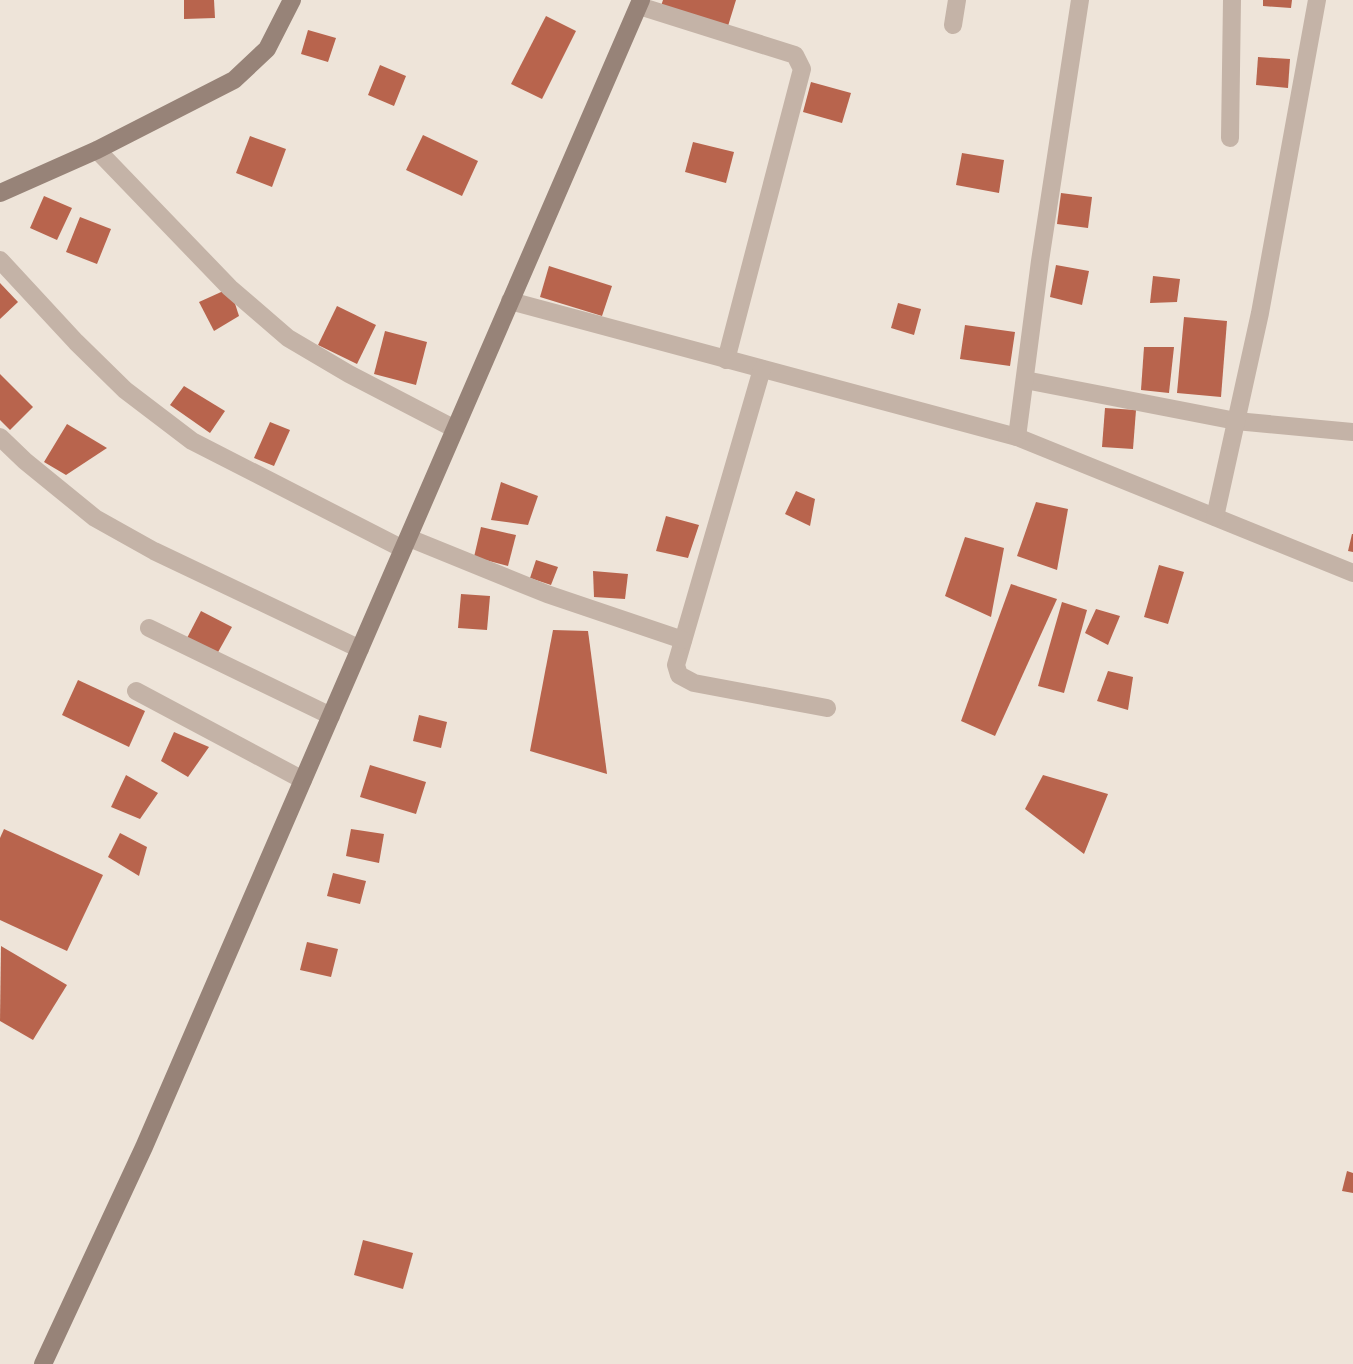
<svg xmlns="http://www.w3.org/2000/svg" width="1353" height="1364" font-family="'Noto Sans',sans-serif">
<rect width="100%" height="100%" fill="#eee4d9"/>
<!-- building -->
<g fill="#b8644d">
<polygon points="184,0 214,0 215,18 184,19"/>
<polygon points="663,0 736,0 728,26 661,6"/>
<polygon points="1263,0 1292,0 1291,8 1263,6"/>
<polygon points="546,16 576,31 542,99 511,84"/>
<polygon points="308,30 336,38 328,62 301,54"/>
<polygon points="1258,57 1290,59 1288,88 1256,85"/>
<polygon points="380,65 406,76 394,106 368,95"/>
<polygon points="811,82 851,93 842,123 803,112"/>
<polygon points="423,135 478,161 462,196 406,170"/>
<polygon points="250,136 286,149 272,187 236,173"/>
<polygon points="693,142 734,152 726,183 685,172"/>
<polygon points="962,153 1004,160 999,193 956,185"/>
<polygon points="1061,193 1092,197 1088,228 1057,224"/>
<polygon points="44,196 72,208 57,240 30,228"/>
<polygon points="80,217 111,229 97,264 66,252"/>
<polygon points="1056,265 1089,271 1082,305 1050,297"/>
<polygon points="549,266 612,286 602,316 540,297"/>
<polygon points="1153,276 1180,279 1177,302 1150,303"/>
<polygon points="0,283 18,302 0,319"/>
<polygon points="230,288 239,316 214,331 199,302"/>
<polygon points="898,303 921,309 914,335 891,328"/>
<polygon points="337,306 376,325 357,364 318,345"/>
<polygon points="1184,317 1227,321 1221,397 1177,393"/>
<polygon points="965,325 1015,332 1010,366 960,359"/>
<polygon points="385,331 427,342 416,385 374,374"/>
<polygon points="1144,347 1174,347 1169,393 1141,390"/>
<polygon points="0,374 33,407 10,430 0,420"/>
<polygon points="184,386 225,411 210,433 170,405"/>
<polygon points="1105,408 1136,410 1133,449 1102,447"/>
<polygon points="270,422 290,430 274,466 254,458"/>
<polygon points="67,424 107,448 66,475 44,462"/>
<polygon points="501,482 538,496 528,525 491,520"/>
<polygon points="796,491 815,499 810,526 785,514"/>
<polygon points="1036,502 1068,509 1057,570 1017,556"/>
<polygon points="666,516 699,525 688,558 656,551"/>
<polygon points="481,527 516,535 508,566 474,557"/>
<polygon points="1352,534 1353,534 1353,552 1348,551"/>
<polygon points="965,537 1004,548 991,617 945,596"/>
<polygon points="536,560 558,567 551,585 530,578"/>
<polygon points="1159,565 1184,572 1168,624 1144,617"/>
<polygon points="593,571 628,574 625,599 594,597"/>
<polygon points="1011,584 1057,599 995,736 961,721"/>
<polygon points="461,594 490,596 487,630 458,628"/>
<polygon points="1062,602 1087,610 1064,693 1038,686"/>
<polygon points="1096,609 1120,616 1108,645 1085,633"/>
<polygon points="201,611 232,627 217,654 187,638"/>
<polygon points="553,630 588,631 607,774 530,751"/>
<polygon points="1108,671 1133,677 1128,710 1097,701"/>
<polygon points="78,680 145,711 129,747 62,715"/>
<polygon points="419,715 447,722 441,748 413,741"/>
<polygon points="174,732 209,747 188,777 161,761"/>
<polygon points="370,765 426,782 416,814 360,797"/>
<polygon points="126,775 158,793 140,819 111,807"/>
<polygon points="1043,775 1108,794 1084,854 1025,809"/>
<polygon points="4,829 103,875 67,951 0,920 0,838"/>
<polygon points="351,829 384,834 379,863 346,856"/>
<polygon points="120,833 147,847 139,876 108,857"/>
<polygon points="333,873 366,881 360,904 327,896"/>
<polygon points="307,942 338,949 331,977 300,970"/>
<polygon points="1,946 67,985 33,1040 0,1021"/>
<polygon points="1347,1171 1353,1173 1353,1193 1342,1191"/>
<polygon points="363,1240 413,1253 403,1289 354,1275"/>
</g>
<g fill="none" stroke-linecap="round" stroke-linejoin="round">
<!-- minor -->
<g stroke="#c4b3a7" stroke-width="18">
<polyline points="639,6 795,55 802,69 726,360"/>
<polyline points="953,25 957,0"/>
<polyline points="1230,138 1232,0"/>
<polyline points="97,150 230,288 288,338 349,374 455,429"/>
<polyline points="0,260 76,342 125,390 192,441 403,549"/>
<polyline points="510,301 1017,437 1353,573"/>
<polyline points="762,369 676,665 679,675 694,683 827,708"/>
<polyline points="1025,380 1236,421 1353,432"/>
<polyline points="0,437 25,461 95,518 154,551 360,649"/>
<polyline points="1017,437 1040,261 1080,0"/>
<polyline points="1215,517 1260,313 1317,0"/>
<polyline points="409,538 547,594 683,640"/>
<polyline points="149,628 331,716"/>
<polyline points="136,691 303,780"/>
</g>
<!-- secondary -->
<g stroke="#978378" stroke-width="18">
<polyline points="0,193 97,150 234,80 267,49 292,0"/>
<polyline points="43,1364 144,1147 641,0"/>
</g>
</g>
</svg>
